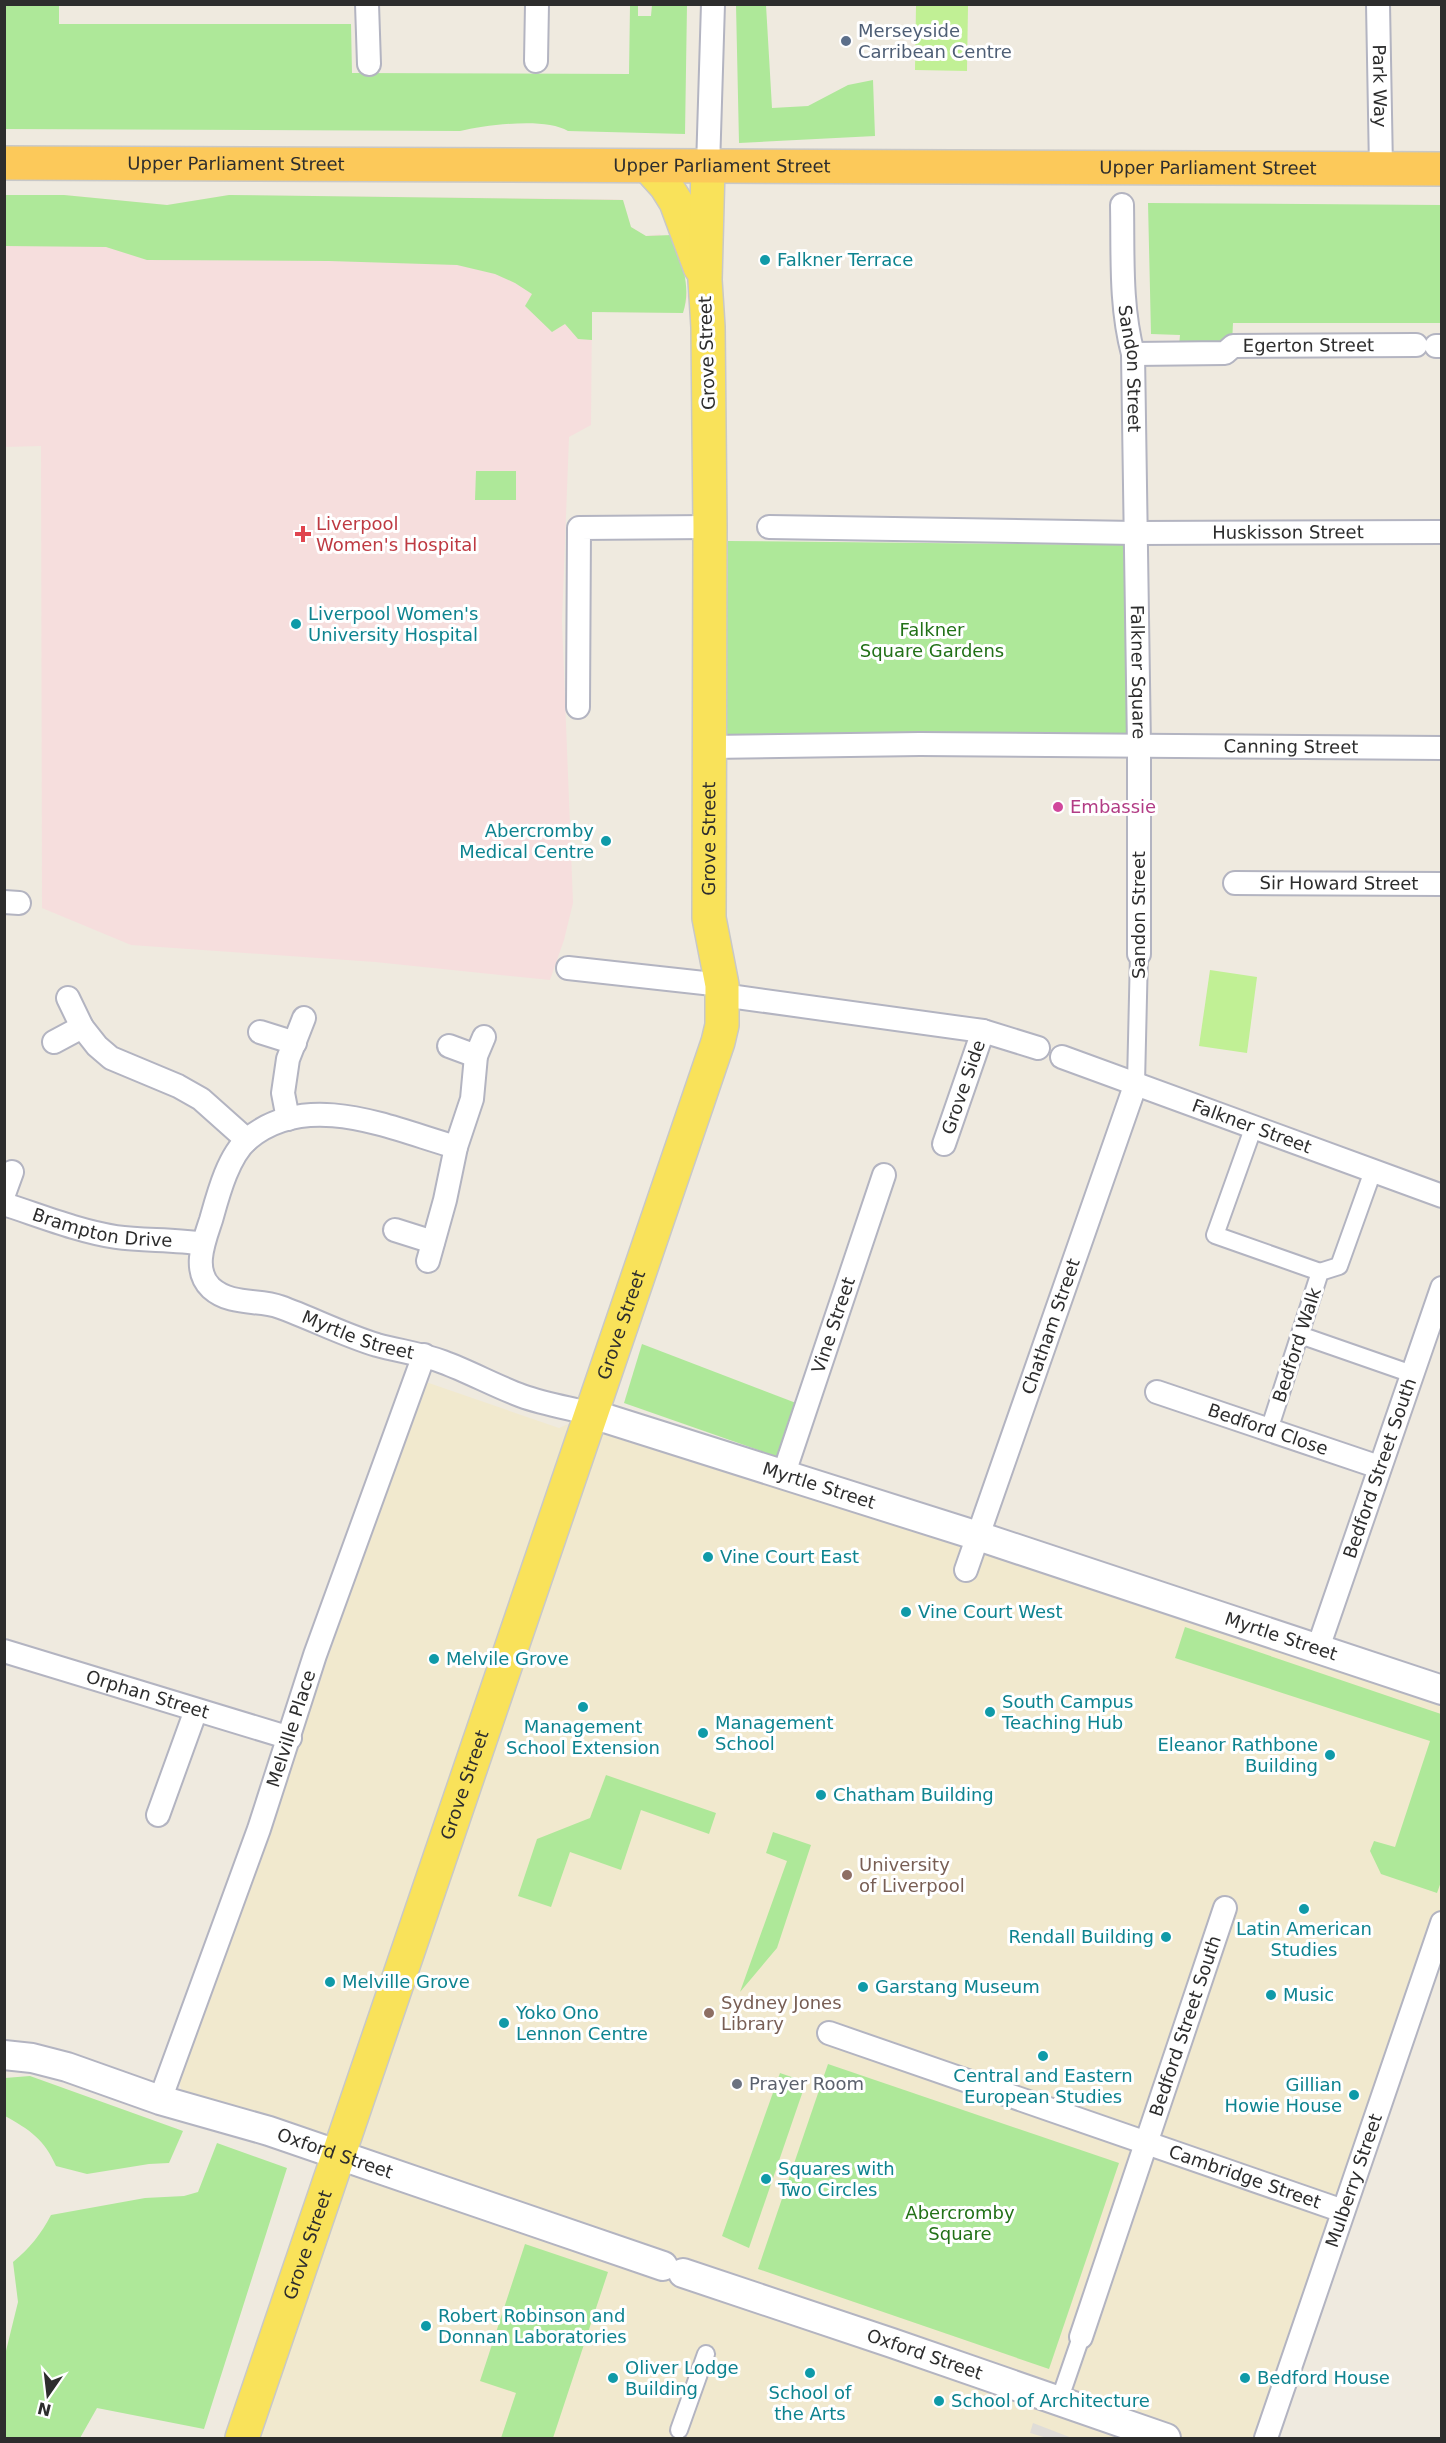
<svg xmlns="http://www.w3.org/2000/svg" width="1446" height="2443" font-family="'DejaVu Sans',sans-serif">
<rect width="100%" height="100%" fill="#efeadf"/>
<!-- education -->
<polygon fill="#f1e9ce" points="423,1381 559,1428 592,1414 1441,1690 1441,1923 1266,2438 242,2438 337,2154 269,2131 182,2091 179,2083 270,1827"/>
<!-- medical -->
<polygon fill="#f6dedd" points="4,195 64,195 167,205 229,195 610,199 623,200 631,227 646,236 660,234 688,296 683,313 592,312 591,425 569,437 562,621 573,903 564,940 550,980 375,962 131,945 42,908 41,446 5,447"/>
<!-- green -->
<g fill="#aee899">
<path d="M5 5H59V24H351L352 73 629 74 630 5H638V16H651L652 5H687L685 134 568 131C545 117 487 125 460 131L5 129Z"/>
<polygon points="736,5 766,5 772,108 808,106 848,85 873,80 875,136 739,143"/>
<path d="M5 195H64L167 205 229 195 623 200 631 227 646 236 672 235C681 262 692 285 683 313L592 312V340L578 339 565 324 552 332 525 306 532 294 515 283 495 274 457 265 329 261 147 260 106 247 5 246Z"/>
<polygon points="1148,203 1441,205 1441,323 1233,323 1232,343 1179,346 1180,335 1151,334"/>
<polygon points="476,471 516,471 516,500 475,500"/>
<polygon points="728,541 1127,545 1126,737 725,736"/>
<polygon points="642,1344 796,1403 778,1457 624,1403"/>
<polygon points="1185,1627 1441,1714 1442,1879 1437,1893 1381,1874 1370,1851 1374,1841 1395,1847 1430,1741 1175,1658"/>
<polygon points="606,1775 716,1813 709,1834 641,1810 621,1870 570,1852 551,1907 518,1896 537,1839 590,1818"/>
<polygon points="773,1832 811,1845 777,1948 740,1992 787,1861 766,1853"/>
<polygon points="828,2064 1119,2163 1049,2369 758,2269"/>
<polygon points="780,2073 806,2082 749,2248 722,2236"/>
<path d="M30 2076 183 2131 169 2163 149 2164 87 2174 56 2166C44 2139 30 2130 5 2116V2078Z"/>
<path d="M217 2143 287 2168 204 2429 97 2408 80 2438H5V2355L18 2302 13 2262C30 2248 41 2234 51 2215L145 2198 184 2196 198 2192Z"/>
<polygon points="525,2244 608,2272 553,2438 501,2438 516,2393 480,2381"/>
</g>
<!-- pitch -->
<g fill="#c1f095">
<polygon points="916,5 968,5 967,71 915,70"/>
<polygon points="1210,970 1257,977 1247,1053 1199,1046"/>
</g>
<!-- plaza -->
<polygon fill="#dfdcd7" points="1033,2423 1072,2438 1047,2438 1030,2433"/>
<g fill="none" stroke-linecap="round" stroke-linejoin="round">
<defs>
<g id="pedestrian">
<polyline points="1136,1083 1139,954"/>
<polyline points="1254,1126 1215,1235 1320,1272"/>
<polyline points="1300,1335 1412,1374"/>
<polyline points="1269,1430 1320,1272 1339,1266 1373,1171"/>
<polyline points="1059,2401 1081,2337"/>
<polyline points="679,2430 706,2354"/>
</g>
<g id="minor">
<polyline points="367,4 369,64"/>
<path id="s1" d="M1378 4 1381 168"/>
<polyline points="536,61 537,4"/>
<polyline points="708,167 713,4"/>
<path id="s2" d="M1122 205C1123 255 1120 305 1133 354L1139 747V954"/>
<polyline points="1436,346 1442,346"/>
<path id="s3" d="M1133 354 1225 353 1233 346 1416 345"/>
<path id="s4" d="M769 527 1135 533 1442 532"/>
<polyline points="578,707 579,528 710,527"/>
<path id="s5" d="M709 747 920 744 1442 748"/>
<path id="s6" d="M1235 883 1442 884"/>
<polyline points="4,902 19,903"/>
<polyline points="568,968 722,985"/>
<polyline points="722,995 983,1031 1038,1048"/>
<polyline points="68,998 82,1027 97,1046 111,1058 178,1086 201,1099 247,1140"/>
<polyline points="260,1032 295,1043"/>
<polyline points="54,1042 82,1027"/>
<polyline points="449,1046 476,1056"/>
<path id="s7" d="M1062 1057 1442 1196"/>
<polyline points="288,1119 283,1093 288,1059 304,1018"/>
<path id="s8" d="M944 1144 983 1031"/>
<path id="s9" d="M456 1147C392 1129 308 1089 248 1139 228 1156 218 1195 211 1220 204 1241 192 1270 211 1288 231 1306 259 1299 280 1307 313 1319 344 1335 377 1345 399 1351 422 1354 443 1362 470 1372 495 1386 522 1396 544 1404 569 1408 592 1414"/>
<polyline points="4,1194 12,1172"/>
<path id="s10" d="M4 1204C41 1216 78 1231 116 1237 144 1241 174 1239 203 1244"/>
<polyline points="395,1230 433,1242"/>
<polyline points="428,1261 445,1200 456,1147 472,1099 476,1056 484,1037"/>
<path id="s11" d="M1157 1392 1379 1467"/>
<path id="s12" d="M783 1476 884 1175"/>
<path id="s13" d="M966 1570 1136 1083"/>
<path id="s14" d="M1318 1648 1442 1288"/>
<path id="s15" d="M4 1651 290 1738"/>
<polyline points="158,1815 196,1710"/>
<path id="s16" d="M829 2033 1343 2211"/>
<path id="s17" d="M160 2100 259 1829 315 1655 424 1355"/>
<path id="s18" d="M1081 2337 1225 1908"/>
<path id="s19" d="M1266 2438 1442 1923"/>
</g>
<g id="tertiary">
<path id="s20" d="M592 1414 978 1536 1442 1690"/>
<path id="s21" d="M4 2055 32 2058 67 2067 160 2100 269 2131 663 2266"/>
<path id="s22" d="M683 2273 892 2343 1166 2438"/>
</g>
<g id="primary">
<polyline points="648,166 666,186 676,202 700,267"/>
<path id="s23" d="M242 2438 718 1042 722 1025V985L709 918 710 527 708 327 705 280 708 167"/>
</g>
<g id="trunk">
<path id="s24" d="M4 163 1442 169"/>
</g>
</defs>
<!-- pedestrian casing -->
<use href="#pedestrian" stroke="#b3b4c1" stroke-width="20"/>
<!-- minor casing -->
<use href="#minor" stroke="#b3b4c1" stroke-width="26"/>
<!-- tertiary casing -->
<use href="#tertiary" stroke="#b3b4c1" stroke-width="32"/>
<!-- primary casing -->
<use href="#primary" stroke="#c8c8c8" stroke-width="36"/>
<!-- trunk casing -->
<use href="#trunk" stroke="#c8c8c8" stroke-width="36"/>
<!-- pedestrian -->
<use href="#pedestrian" stroke="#fff" stroke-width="16"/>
<!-- minor -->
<use href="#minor" stroke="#fff" stroke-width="22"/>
<!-- tertiary -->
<use href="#tertiary" stroke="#fff" stroke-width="28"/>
<!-- primary -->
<use href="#primary" stroke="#f9e25a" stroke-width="33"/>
<!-- trunk -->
<use href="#trunk" stroke="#fcc95a" stroke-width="33"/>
</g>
<!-- markers -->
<circle fill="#5c6f8a" stroke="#fff" stroke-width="2" cx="846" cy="41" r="6"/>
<g fill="#0f9aa8" stroke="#fff" stroke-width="2">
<circle cx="765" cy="260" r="6"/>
<circle cx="296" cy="624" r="6"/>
<circle cx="606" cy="841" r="6"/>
<circle cx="708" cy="1557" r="6"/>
<circle cx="906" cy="1612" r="6"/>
<circle cx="434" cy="1659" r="6"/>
<circle cx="583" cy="1707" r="6"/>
<circle cx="990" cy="1712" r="6"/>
<circle cx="703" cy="1733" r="6"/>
<circle cx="1330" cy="1755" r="6"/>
<circle cx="821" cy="1795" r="6"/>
<circle cx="1304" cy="1909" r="6"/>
<circle cx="1166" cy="1937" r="6"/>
<circle cx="330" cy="1982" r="6"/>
<circle cx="863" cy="1987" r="6"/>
<circle cx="1271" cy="1995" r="6"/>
<circle cx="504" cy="2023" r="6"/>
<circle cx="1043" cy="2056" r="6"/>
<circle cx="1354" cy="2095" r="6"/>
<circle cx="766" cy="2179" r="6"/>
<circle cx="426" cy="2326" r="6"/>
<circle cx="810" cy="2373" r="6"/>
<circle cx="613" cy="2378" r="6"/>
<circle cx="1245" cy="2378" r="6"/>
<circle cx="939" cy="2401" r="6"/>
</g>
<path fill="#e0444e" stroke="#fff" stroke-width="2" d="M300 525h6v6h6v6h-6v6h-6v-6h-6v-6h6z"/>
<circle fill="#d1479c" stroke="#fff" stroke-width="2" cx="1058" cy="807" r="6"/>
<g fill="#8d6e63" stroke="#fff" stroke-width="2">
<circle cx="847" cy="1875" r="6"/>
<circle cx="709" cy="2013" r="6"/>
</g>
<circle fill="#6b7280" stroke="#fff" stroke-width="2" cx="737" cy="2084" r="6"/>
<g text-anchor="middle" stroke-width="6" stroke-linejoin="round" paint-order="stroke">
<!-- service labels -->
<g font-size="18" fill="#4e5e75" stroke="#fff" text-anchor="start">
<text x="858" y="37">Merseyside<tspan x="858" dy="21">Carribean Centre</tspan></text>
</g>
<!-- street labels -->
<g font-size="18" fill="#2d2d2d" stroke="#fff">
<text dy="6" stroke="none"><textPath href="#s1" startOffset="82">Park Way</textPath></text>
<text dy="6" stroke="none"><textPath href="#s24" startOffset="232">Upper Parliament Street</textPath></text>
<text dy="6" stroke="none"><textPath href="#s24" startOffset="718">Upper Parliament Street</textPath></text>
<text dy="6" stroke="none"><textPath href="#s24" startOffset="1204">Upper Parliament Street</textPath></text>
<text dy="6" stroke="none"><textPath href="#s3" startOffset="178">Egerton Street</textPath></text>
<text transform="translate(707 353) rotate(-92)" y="6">Grove Street</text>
<text dy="6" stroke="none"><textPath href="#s2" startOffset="164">Sandon Street</textPath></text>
<text dy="6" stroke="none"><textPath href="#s4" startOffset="519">Huskisson Street</textPath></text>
<text dy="6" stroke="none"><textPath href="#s2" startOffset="468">Falkner Square</textPath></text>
<text dy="6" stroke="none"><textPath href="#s5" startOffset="582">Canning Street</textPath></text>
<text dy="6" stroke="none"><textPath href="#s23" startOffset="1680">Grove Street</textPath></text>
<text dy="6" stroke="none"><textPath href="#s6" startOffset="104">Sir Howard Street</textPath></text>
<text transform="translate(1139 915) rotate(-90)" y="6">Sandon Street</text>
<text dy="6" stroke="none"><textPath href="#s8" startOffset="60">Grove Side</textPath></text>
<text dy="6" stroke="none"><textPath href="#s7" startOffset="202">Falkner Street</textPath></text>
<text dy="6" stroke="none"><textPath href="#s10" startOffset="102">Brampton Drive</textPath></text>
<text dy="6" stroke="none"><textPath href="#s23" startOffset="1176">Grove Street</textPath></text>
<text dy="6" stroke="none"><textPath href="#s12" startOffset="159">Vine Street</textPath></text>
<text dy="6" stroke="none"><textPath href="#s13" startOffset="258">Chatham Street</textPath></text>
<text dy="6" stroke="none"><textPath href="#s9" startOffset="536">Myrtle Street</textPath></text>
<text transform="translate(1297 1345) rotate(-72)" y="6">Bedford Walk</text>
<text dy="6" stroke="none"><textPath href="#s11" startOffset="117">Bedford Close</textPath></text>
<text dy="6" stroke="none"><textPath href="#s14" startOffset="190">Bedford Street South</textPath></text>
<text dy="6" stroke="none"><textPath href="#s20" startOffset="238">Myrtle Street</textPath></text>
<text dy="6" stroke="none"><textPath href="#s20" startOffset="724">Myrtle Street</textPath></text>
<text dy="6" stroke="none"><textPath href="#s15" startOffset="150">Orphan Street</textPath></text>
<text dy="6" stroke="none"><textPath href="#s17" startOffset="394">Melville Place</textPath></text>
<text dy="6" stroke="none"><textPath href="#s23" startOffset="690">Grove Street</textPath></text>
<text dy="6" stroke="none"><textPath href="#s18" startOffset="328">Bedford Street South</textPath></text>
<text dy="6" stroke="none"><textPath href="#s21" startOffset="346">Oxford Street</textPath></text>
<text dy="6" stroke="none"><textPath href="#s16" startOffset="440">Cambridge Street</textPath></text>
<text dy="6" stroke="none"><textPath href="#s19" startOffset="272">Mulberry Street</textPath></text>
<text dy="6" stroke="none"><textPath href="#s23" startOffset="204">Grove Street</textPath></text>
<text dy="6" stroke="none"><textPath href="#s22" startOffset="255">Oxford Street</textPath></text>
</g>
<!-- culture labels -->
<g font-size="18" fill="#0d838f" stroke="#fff" text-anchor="start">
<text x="777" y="266">Falkner Terrace</text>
<text x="308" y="620">Liverpool Women's<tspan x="308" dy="21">University Hospital</tspan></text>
<text x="594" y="837" text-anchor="end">Abercromby<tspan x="594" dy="21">Medical Centre</tspan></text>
<text x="720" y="1563">Vine Court East</text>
<text x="918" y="1618">Vine Court West</text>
<text x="446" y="1665">Melvile Grove</text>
<text x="1002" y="1708">South Campus<tspan x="1002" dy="21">Teaching Hub</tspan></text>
<text x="715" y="1729">Management<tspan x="715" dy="21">School</tspan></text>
<text x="583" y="1733" text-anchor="middle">Management<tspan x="583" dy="21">School Extension</tspan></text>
<text x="1318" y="1751" text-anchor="end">Eleanor Rathbone<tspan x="1318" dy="21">Building</tspan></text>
<text x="833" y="1801">Chatham Building</text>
<text x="1304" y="1935" text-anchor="middle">Latin American<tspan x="1304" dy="21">Studies</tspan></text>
<text x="1154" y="1943" text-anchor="end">Rendall Building</text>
<text x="342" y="1988">Melville Grove</text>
<text x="875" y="1993">Garstang Museum</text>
<text x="1283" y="2001">Music</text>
<text x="516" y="2019">Yoko Ono<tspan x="516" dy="21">Lennon Centre</tspan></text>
<text x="1043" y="2082" text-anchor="middle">Central and Eastern<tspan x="1043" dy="21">European Studies</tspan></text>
<text x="1342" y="2091" text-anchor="end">Gillian<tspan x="1342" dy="21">Howie House</tspan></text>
<text x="778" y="2175">Squares with<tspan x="778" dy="21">Two Circles</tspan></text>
<text x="438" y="2322">Robert Robinson and<tspan x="438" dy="21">Donnan Laboratories</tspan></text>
<text x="625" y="2374">Oliver Lodge<tspan x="625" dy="21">Building</tspan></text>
<text x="1257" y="2384">Bedford House</text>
<text x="810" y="2399" text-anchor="middle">School of<tspan x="810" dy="21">the Arts</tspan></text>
<text x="951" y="2407">School of Architecture</text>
</g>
<!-- health labels -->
<g font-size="18" fill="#be3a42" stroke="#fff" text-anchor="start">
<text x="316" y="530">Liverpool<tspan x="316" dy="21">Women's Hospital</tspan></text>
</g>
<!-- park labels -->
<g font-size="18" fill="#227117" stroke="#fff">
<text x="932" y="636">Falkner<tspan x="932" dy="21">Square Gardens</tspan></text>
<text x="960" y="2219">Abercromby<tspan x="960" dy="21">Square</tspan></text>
</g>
<!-- hotel labels -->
<g font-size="18" fill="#b23c85" stroke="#fff" text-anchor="start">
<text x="1070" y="813">Embassie</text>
</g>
<!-- education labels -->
<g font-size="18" fill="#785e54" stroke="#fff" text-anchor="start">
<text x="859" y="1871">University<tspan x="859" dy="21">of Liverpool</tspan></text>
<text x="721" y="2009">Sydney Jones<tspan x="721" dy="21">Library</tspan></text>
</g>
<!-- worship labels -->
<g font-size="18" fill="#5b616d" stroke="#fff" text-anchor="start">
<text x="749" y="2090">Prayer Room</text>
</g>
</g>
<!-- border -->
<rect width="1446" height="2443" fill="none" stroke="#2d2d2d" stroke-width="12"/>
<!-- north arrow -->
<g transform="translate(48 2395) rotate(194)" stroke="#ffffff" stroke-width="4.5" paint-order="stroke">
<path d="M0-4.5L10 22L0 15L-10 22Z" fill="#2d2d2d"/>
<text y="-9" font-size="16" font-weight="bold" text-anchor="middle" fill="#2d2d2d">N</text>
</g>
</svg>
